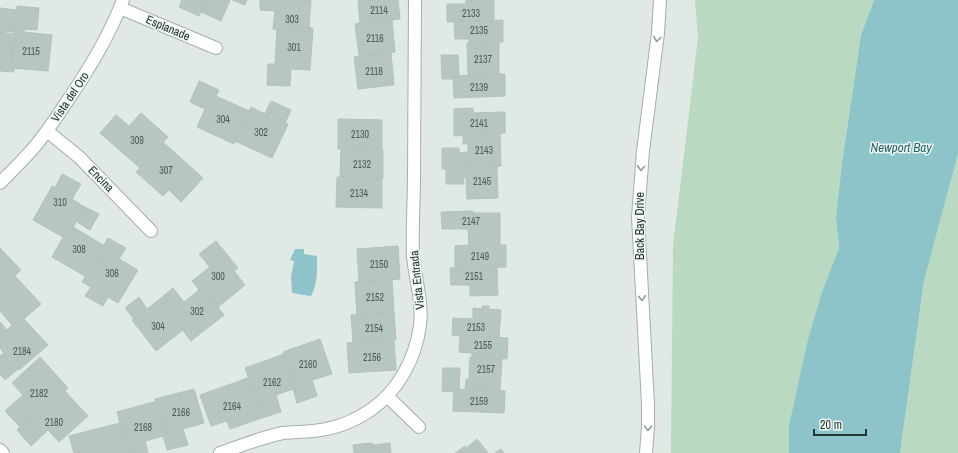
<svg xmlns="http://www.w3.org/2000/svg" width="958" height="453" font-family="'Archivo Narrow',sans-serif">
<rect width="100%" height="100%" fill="#e0e9e4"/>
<!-- green -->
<g fill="#bad9c1">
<polygon points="695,0 874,0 861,35 842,163 836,217 839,248 822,292 808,339 789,425 789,453 671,453 673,246 698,38"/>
<polygon points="958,154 958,453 900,453 924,281"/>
</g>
<!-- water -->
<g fill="#8cc4ca">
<polygon points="874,0 958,0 958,154 924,281 900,453 789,453 789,425 808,339 822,292 839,248 836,217 842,163 861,35"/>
<path d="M295 249H304V254L317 256C317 270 318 283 311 296L292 293 291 277 294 261 290 260Z"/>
</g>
<!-- building -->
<g fill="#b8c6c0" stroke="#b3c2bb">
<polygon points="182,0 206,0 199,16 179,7"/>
<polygon points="206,0 230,0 221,21 201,12"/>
<polygon points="232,0 247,0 245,5"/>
<polygon points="260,0 311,0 309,28 293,27 292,30 273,29 275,11 260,10"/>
<polygon points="358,0 398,0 400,19 360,24"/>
<polygon points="466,0 494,0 494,21 447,22 447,4 466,4"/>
<polygon points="17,6 39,8 37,30 24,29 24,32 52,35 48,71 11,68"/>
<polygon points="0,8 16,10 14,32 0,31"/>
<polygon points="392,20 395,52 359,56 355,24"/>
<polygon points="503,20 503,42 469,43 469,39 455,39 454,22"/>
<polygon points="293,27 313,28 310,70 291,69 290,86 267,85 268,64 275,64 277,29 292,30"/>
<polygon points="0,32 14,34 11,68 14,68 14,72 0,71"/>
<polygon points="467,43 499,43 499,75 468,75"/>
<polygon points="391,53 394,85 358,89 354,57"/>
<polygon points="441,55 458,55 459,76 453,76 453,79 442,79"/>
<polygon points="505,74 505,96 454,98 453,76"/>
<polygon points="199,81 219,90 216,96 249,111 234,144 197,127 205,109 190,102"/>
<polygon points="271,101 291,110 285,123 288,124 272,158 235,141 251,107 265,114"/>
<polygon points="473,108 473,113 505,112 505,133 454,136 454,109"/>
<polygon points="141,113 168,137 140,168 100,133 116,115 129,126"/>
<polygon points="338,119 382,120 382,149 338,149"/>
<polygon points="500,134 501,166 446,168 446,169 442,169 442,148 459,148 459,153 468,152 468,144 463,144 463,135"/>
<polygon points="163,142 203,178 181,202 169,190 163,196 136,172"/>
<polygon points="341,149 383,150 383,178 340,178"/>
<polygon points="497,166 498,198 467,199 466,177 463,178 464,184 446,184 446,168"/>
<polygon points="62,174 81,184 72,199 83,206 82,208 84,209 69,234 66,232 63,237 33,220 52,186 55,188"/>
<polygon points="337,177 382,178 382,208 336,207"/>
<polygon points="83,206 99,214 90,230 77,222 84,209 82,208"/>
<polygon points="473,211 473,213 500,213 500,245 469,245 468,229 442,229 441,212"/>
<polygon points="73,227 103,245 99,253 102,255 97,264 93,262 85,276 52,257 66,232 69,234"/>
<polygon points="108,238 126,248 119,259 138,270 118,303 108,297 103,306 85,296 91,287 82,282 93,262 97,264 102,255 99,253"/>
<polygon points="216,241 238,268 234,271 245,285 218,307 210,297 207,300 192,281 210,267 199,254"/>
<polygon points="469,245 506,245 506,267 455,268 455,246"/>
<polygon points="398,246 400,279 359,282 357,249"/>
<polygon points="0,248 21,270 3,286 0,284"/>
<polygon points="497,267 498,295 470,296 470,285 451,285 450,268"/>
<polygon points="15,276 41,304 19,323 17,321 12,325 0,311 0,284 3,286"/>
<polygon points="392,280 394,312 357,315 355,282"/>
<polygon points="173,288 184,302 199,290 207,300 210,297 224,315 191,341 176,322 179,319 164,299 163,300 161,298"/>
<polygon points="139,297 147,309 161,298 163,300 164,299 179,319 176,322 183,330 156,351 132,320 134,319 125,308"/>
<polygon points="482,306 489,306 488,309 501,310 499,338 452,335 453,318 473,319 473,308 482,309"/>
<polygon points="394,312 396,340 353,343 351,315"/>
<polygon points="24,319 48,345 19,370 18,369 5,380 0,374 0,356 4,353 0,348 0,336 17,321 19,323"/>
<polygon points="0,322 7,330 0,336"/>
<polygon points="460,335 508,338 507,359 472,357 472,353 459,352"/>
<polygon points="320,339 332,374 312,380 317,396 297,403 293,389 296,388 283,352"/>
<polygon points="394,341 396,370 349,373 347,343"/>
<polygon points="284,354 296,388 276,395 281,412 265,417 254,387 252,388 245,368"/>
<polygon points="40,357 68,388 65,391 63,389 20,427 5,411 23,395 12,383"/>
<polygon points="470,357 502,359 500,391 465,389 466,379 469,379"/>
<polygon points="443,368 460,368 459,389 454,389 454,392 442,391"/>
<polygon points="248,378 252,388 254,387 265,417 230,429 227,421 211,426 200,395"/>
<polygon points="63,389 88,416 59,442 48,430 31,446 17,430"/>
<polygon points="194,389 204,423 183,429 188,445 167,450 163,436 167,435 157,401 156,401 155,399"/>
<polygon points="454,389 505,391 504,413 453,411"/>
<polygon points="157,401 167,435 145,441 148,453 131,453 125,431 122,432 117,412"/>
<polygon points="120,423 122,432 125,431 131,453 74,453 69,436"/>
<polygon points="477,439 488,453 466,453 464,450"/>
<polygon points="372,443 374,453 354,453 353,445"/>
<polygon points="390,443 391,453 374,453 373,445"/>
<polygon points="465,446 466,448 464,450 466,453 455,453"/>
<polygon points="501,449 504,453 495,453"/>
</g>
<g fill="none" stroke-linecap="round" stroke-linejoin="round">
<defs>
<g id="minor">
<polyline points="120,8 216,48"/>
<polyline points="47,131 79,157 151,231"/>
<polyline points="387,396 419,427"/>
<polyline points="0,450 3,453"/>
<path d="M220 453C241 446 262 437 283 433 293 432 303 432 313 431 334 429 355 421 372 409 399 390 416 357 420 325 423 302 415 279 413 256 412 229 414 202 414 175 414 117 415 58 415 0"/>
<polyline points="646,453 648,427 648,404 638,217 643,151 658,33 660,0"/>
</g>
<path id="tertiary" d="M0 183C10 173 20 163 30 152 42 139 52 124 62 109 86 74 108 39 123 0"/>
</defs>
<!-- minor casing -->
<use href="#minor" stroke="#a3b0ab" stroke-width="14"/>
<!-- tertiary casing -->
<use href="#tertiary" stroke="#a3b0ab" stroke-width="14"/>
<!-- minor -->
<use href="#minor" stroke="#fff" stroke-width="12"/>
<!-- tertiary -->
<use href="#tertiary" stroke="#fff" stroke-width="12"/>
</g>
<!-- one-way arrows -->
<defs><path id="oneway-chevron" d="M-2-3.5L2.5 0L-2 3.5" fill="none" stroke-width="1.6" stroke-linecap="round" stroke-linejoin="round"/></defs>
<g stroke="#909c98">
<use href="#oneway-chevron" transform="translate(657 39) rotate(97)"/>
<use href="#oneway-chevron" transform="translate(641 168) rotate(95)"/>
<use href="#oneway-chevron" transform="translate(642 298) rotate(86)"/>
<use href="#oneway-chevron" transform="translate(648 428) rotate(92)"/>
</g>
<g text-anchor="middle" stroke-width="3" stroke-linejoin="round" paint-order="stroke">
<!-- number labels -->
<g font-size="10" fill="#485c55">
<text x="379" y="14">2114</text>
<text x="471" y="17">2133</text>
<text x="292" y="23">303</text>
<text x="479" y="34">2135</text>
<text x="375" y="42">2116</text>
<text x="294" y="51">301</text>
<text x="31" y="55">2115</text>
<text x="483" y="63">2137</text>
<text x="374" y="75">2118</text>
<text x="479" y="91">2139</text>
<text x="223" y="123">304</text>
<text x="479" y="127">2141</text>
<text x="261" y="136">302</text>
<text x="360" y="138">2130</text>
<text x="137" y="144">309</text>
<text x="484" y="154">2143</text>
<text x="362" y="168">2132</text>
<text x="166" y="174">307</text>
<text x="482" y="185">2145</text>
<text x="359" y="197">2134</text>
<text x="60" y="206">310</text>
<text x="471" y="225">2147</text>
<text x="79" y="253">308</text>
<text x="480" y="260">2149</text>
<text x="379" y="268">2150</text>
<text x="112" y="277">306</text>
<text x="218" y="280">300</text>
<text x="474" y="280">2151</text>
<text x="375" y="301">2152</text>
<text x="197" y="315">302</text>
<text x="158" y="330">304</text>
<text x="476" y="331">2153</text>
<text x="374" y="332">2154</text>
<text x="483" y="349">2155</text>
<text x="22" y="355">2184</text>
<text x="372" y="361">2156</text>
<text x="308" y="368">2160</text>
<text x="486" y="373">2157</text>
<text x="272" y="386">2162</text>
<text x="39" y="397">2182</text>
<text x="479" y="405">2159</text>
<text x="232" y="410">2164</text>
<text x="181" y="416">2166</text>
<text x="54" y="426">2180</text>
<text x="143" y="431">2168</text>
</g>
<!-- street labels -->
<g font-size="12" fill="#223831" stroke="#f0f6f2">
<text transform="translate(168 28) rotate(23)" y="4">Esplanade</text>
<text transform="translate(70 97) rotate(-56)" y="4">Vista del Oro</text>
<text transform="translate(101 179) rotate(46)" y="4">Encina</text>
<text transform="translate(640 226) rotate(-90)" y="4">Back Bay Drive</text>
<text transform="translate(417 280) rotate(-96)" y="4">Vista Entrada</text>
</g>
<!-- water labels -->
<g font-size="13" font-style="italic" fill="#22656d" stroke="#f0f6f2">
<text x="901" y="152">Newport Bay</text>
</g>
</g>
<!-- scale -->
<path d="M814 429v6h52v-6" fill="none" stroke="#223831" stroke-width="2"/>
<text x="820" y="429" font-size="12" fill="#223831" stroke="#f0f6f2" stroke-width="3" paint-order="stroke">20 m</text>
</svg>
